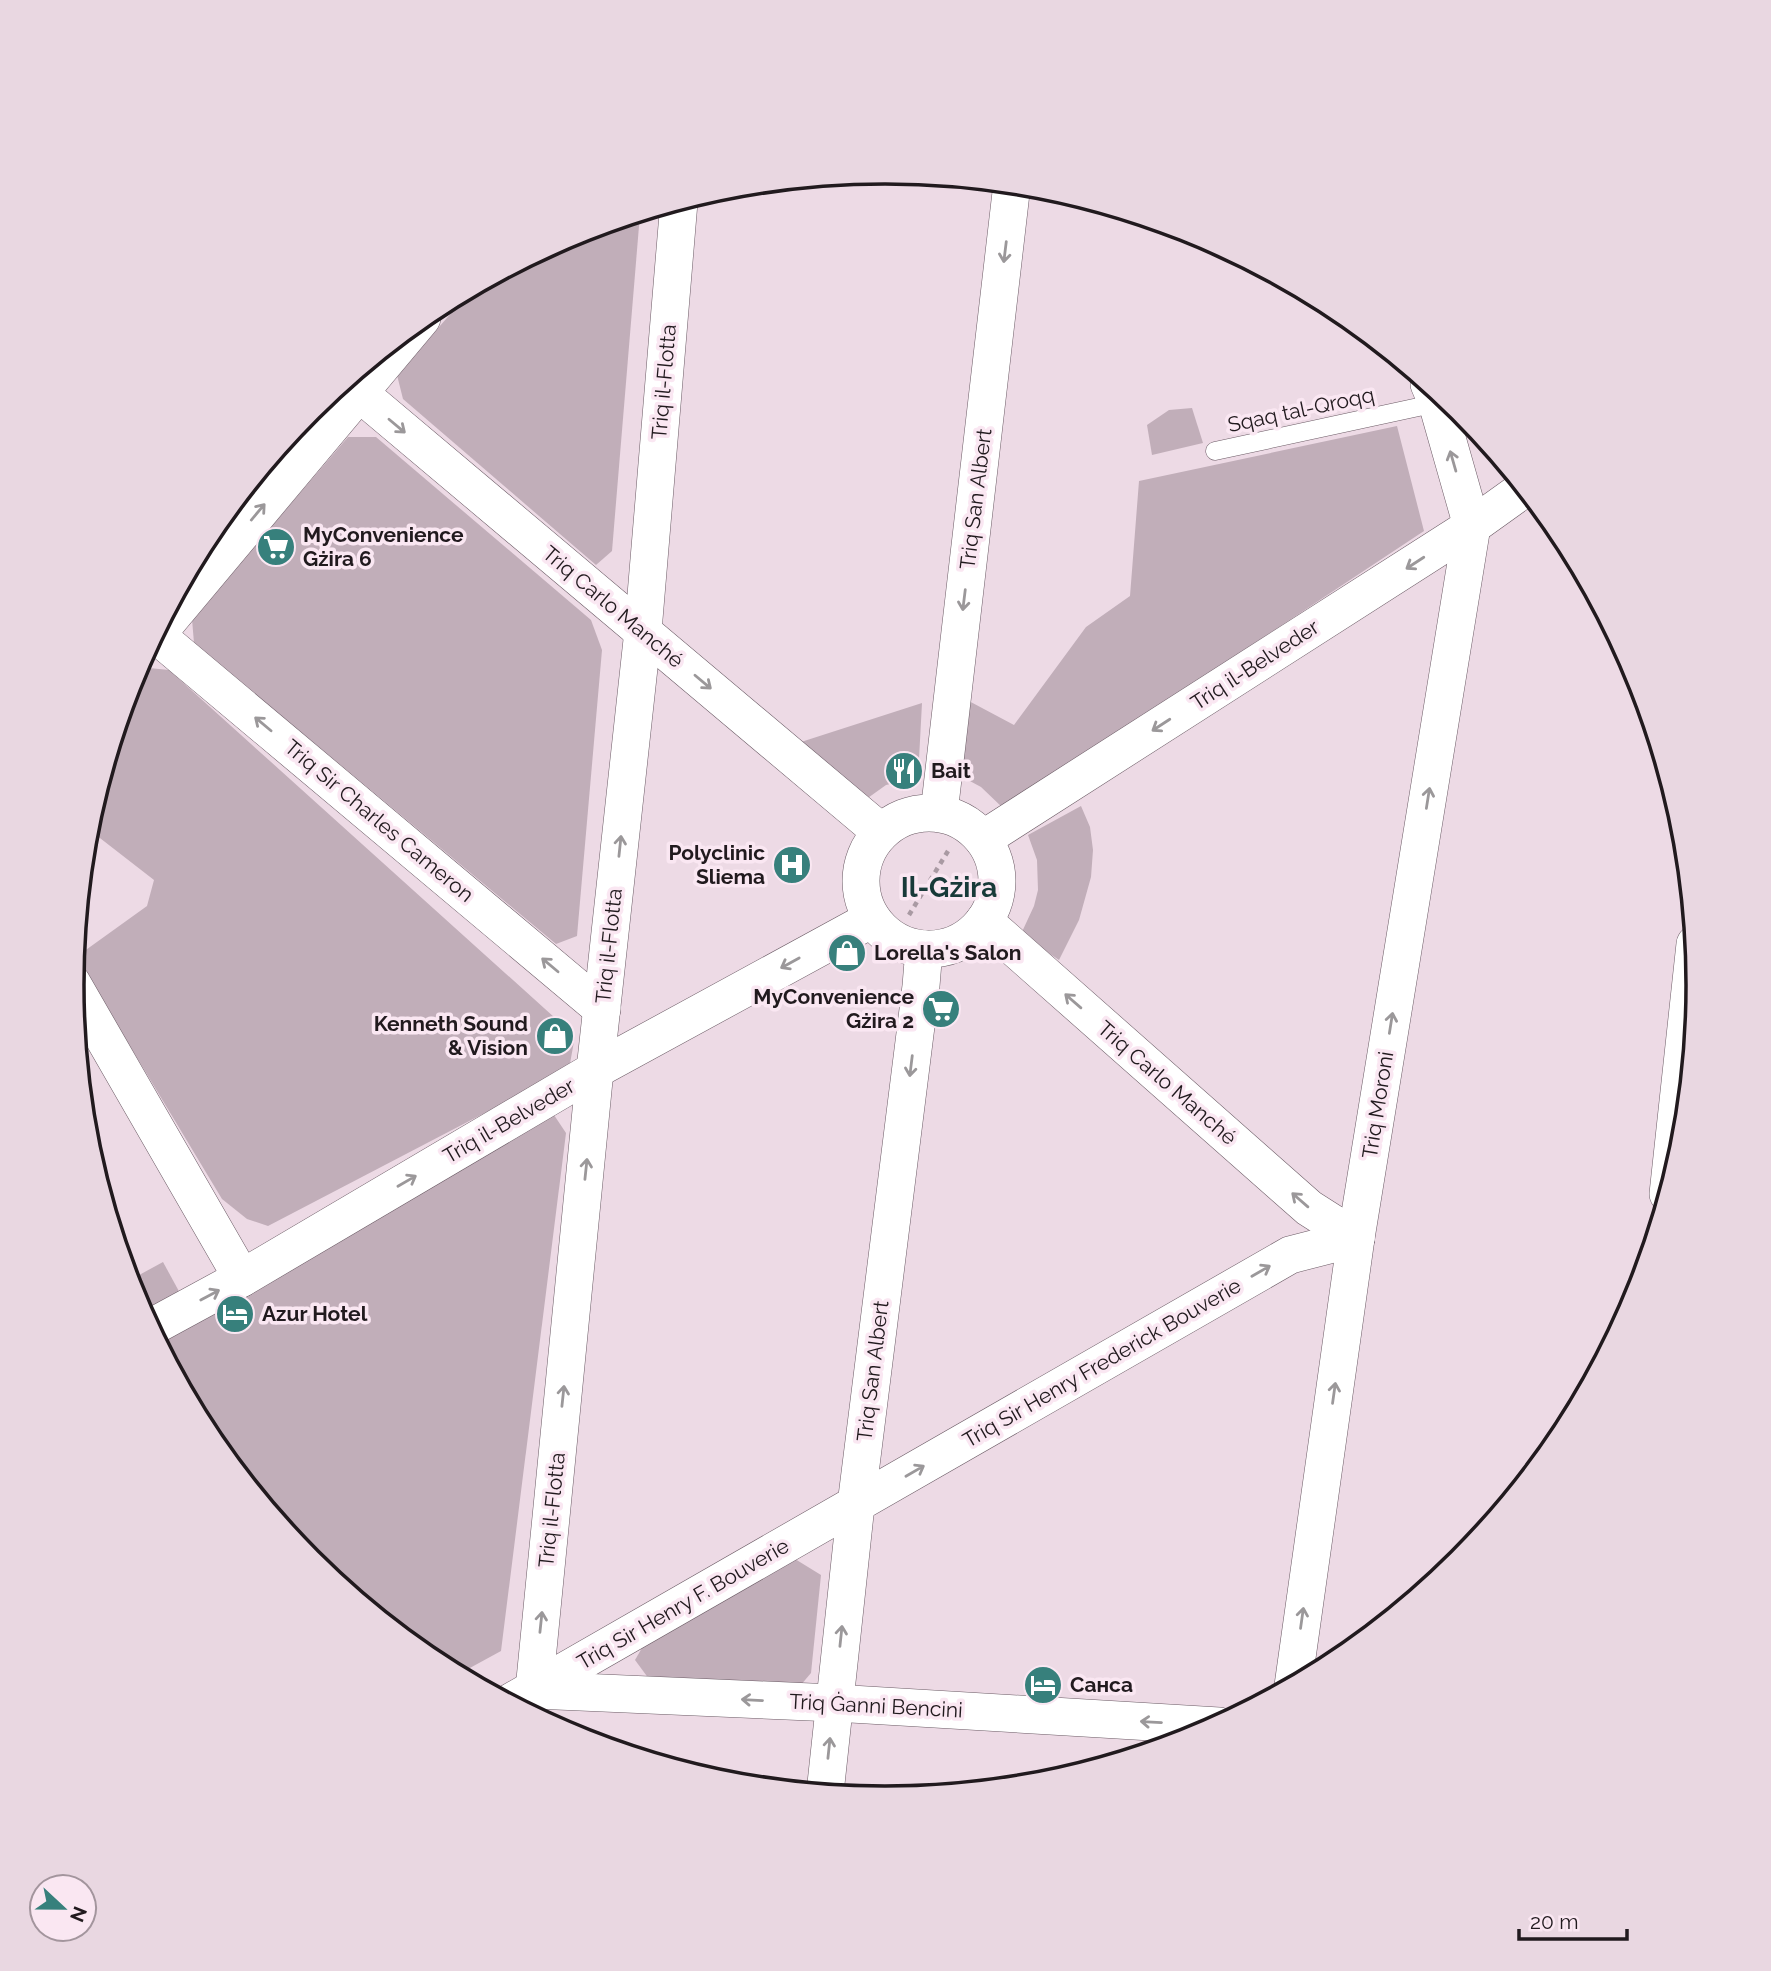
<svg xmlns="http://www.w3.org/2000/svg" width="1771" height="1971" font-family="Raleway,sans-serif">
<rect width="100%" height="100%" fill="#eddae5"/>
<!-- building -->
<g fill="#c1aeb9">
<polygon points="640,214 612,551 596,565 403,399 397,375 474,287 574,234"/>
<polygon points="1192,408 1203,443 1152,455 1147,425 1169,410"/>
<polygon points="1397,426 1424,531 1004,809 981,787 955,773 967,700 1014,725 1086,627 1130,596 1139,481"/>
<polygon points="348,437 376,437 591,620 602,650 577,936 556,944 194,643 192,619"/>
<polygon points="149,668 169,670 575,1036 569,1069 268,1226 247,1219 222,1199 83,968 83,952 147,906 154,880 87,828 127,697"/>
<polygon points="922,703 918,778 886,785 858,805 801,742"/>
<polygon points="1081,806 1090,827 1093,850 1091,877 1079,920 1059,960 1021,934 1034,906 1038,890 1037,860 1028,835"/>
<polygon points="552,1112 566,1133 501,1651 457,1675 433,1662 310,1561 209,1437 156,1339"/>
<polygon points="163,1262 181,1295 149,1313 130,1280"/>
<polygon points="795,1559 821,1575 811,1673 800,1686 649,1679 635,1660 646,1641"/>
</g>
<g fill="none" stroke-linecap="round" stroke-linejoin="round">
<defs>
<polyline id="service" points="1215,451 1437,403"/>
<g id="minor">
<polyline points="345,381 881,832"/>
<polyline points="155,634 602,1009"/>
<polyline points="152,640 422,318"/>
<polyline points="939,813 1012,184"/>
<circle cx="929" cy="881" r="68"/>
<polyline points="983,839 1472,526 1525,488"/>
<polyline points="984,921 1309,1208 1356,1238"/>
<polyline points="72,983 242,1278"/>
<polyline points="1668,1194 1695,944"/>
<polyline points="150,1328 242,1278 595,1070 872,919"/>
<polyline points="1293,1686 1356,1238 1472,526 1437,403 1429,384"/>
<polyline points="534,1690 595,1070 643,631 679,202"/>
<polyline points="534,1690 834,1703 1219,1726"/>
<polyline points="509,1703 1290,1255 1356,1238"/>
<polyline points="825,1793 856,1505 921,986 924,949"/>
</g>
</defs>
<!-- service casing -->
<use href="#service" stroke="#6b5b65" stroke-width="19"/>
<!-- minor casing -->
<use href="#minor" stroke="#6b5b65" stroke-width="38"/>
<!-- path -->
<polyline stroke="#a99aa3" stroke-width="4.5" stroke-dasharray="5 5" stroke-linecap="butt" points="909,915 948,851"/>
<!-- service -->
<use href="#service" stroke="#fff" stroke-width="18"/>
<!-- minor -->
<use href="#minor" stroke="#fff" stroke-width="37"/>
</g>
<!-- one-way arrows -->
<defs><path id="oneway-shaft" d="M-6 0H5M1.5-3L5.5 0L1.5 3" fill="none" stroke-width="1.6" stroke-linecap="round" stroke-linejoin="round" transform="scale(1.75)"/></defs>
<g stroke="#9b989a">
<use href="#oneway-shaft" transform="translate(1005 252) rotate(97)"/>
<use href="#oneway-shaft" transform="translate(397 426) rotate(40)"/>
<use href="#oneway-shaft" transform="translate(1453 461) rotate(-106)"/>
<use href="#oneway-shaft" transform="translate(258 512) rotate(-50)"/>
<use href="#oneway-shaft" transform="translate(1415 563) rotate(147)"/>
<use href="#oneway-shaft" transform="translate(964 600) rotate(97)"/>
<use href="#oneway-shaft" transform="translate(703 682) rotate(40)"/>
<use href="#oneway-shaft" transform="translate(263 724) rotate(-140)"/>
<use href="#oneway-shaft" transform="translate(1161 725) rotate(147)"/>
<use href="#oneway-shaft" transform="translate(1428 798) rotate(-81)"/>
<use href="#oneway-shaft" transform="translate(620 846) rotate(-84)"/>
<use href="#oneway-shaft" transform="translate(790 963) rotate(151)"/>
<use href="#oneway-shaft" transform="translate(550 965) rotate(-140)"/>
<use href="#oneway-shaft" transform="translate(1073 1001) rotate(-139)"/>
<use href="#oneway-shaft" transform="translate(1391 1023) rotate(-81)"/>
<use href="#oneway-shaft" transform="translate(911 1066) rotate(97)"/>
<use href="#oneway-shaft" transform="translate(586 1169) rotate(-84)"/>
<use href="#oneway-shaft" transform="translate(407 1181) rotate(-30)"/>
<use href="#oneway-shaft" transform="translate(1300 1200) rotate(-139)"/>
<use href="#oneway-shaft" transform="translate(1261 1271) rotate(-30)"/>
<use href="#oneway-shaft" transform="translate(210 1295) rotate(-28)"/>
<use href="#oneway-shaft" transform="translate(1334 1393) rotate(-82)"/>
<use href="#oneway-shaft" transform="translate(563 1396) rotate(-84)"/>
<use href="#oneway-shaft" transform="translate(915 1471) rotate(-30)"/>
<use href="#oneway-shaft" transform="translate(1302 1618) rotate(-82)"/>
<use href="#oneway-shaft" transform="translate(541 1622) rotate(-84)"/>
<use href="#oneway-shaft" transform="translate(841 1636) rotate(-84)"/>
<use href="#oneway-shaft" transform="translate(752 1700) rotate(-177)"/>
<use href="#oneway-shaft" transform="translate(1151 1722) rotate(-177)"/>
<use href="#oneway-shaft" transform="translate(829 1748) rotate(-84)"/>
</g>
<!-- icons -->
<defs>
<symbol id="supermarket-disc" viewBox="-11 -11 22 22"><circle r="9.5" fill="#37807c" stroke="#fae7f2"/><path d="M-6-5.5h2.5l.6 2H6L4.5 2H-2.5L-4.4-4H-6ZM-1.5 3.2a1.3 1.3 0 1 0 .1 0ZM3 3.2a1.3 1.3 0 1 0 .1 0Z" fill="#fff"/></symbol>
<symbol id="restaurant-disc" viewBox="-11 -11 22 22"><circle r="9.5" fill="#37807c" stroke="#fae7f2"/><path d="M-5-6h1v4h1v-4h1v4h1v-4h1v5L-1.5 .5V6h-2V.5L-5-1ZM5-6V6H3V1.5H1.5Q1.5-4 5-6Z" fill="#fff"/></symbol>
<symbol id="hospital-disc" viewBox="-11 -11 22 22"><circle r="9.5" fill="#37807c" stroke="#fae7f2"/><path d="M-5-5h3v3.5h4V-5h3V5h-3V1.5h-4V5h-3Z" fill="#fff"/></symbol>
<symbol id="shop-disc" viewBox="-11 -11 22 22"><circle r="9.5" fill="#37807c" stroke="#fae7f2"/><path d="M-5-2.5h2.3a2.7 3.5 0 0 1 5.4 0H5L5.5 6h-11ZM-1.5-2.5h3a1.5 2.3 0 0 0-3 0Z" fill="#fff"/></symbol>
<symbol id="hotel-disc" viewBox="-11 -11 22 22"><circle r="9.5" fill="#37807c" stroke="#fae7f2"/><path d="M-6-4.5h1.5V1H6V5H4.5V3h-9V5H-6ZM-4 0a1.8 1.8 0 1 1 3.6 0ZM.5 0V-2.5h3Q6-2.5 6 0Z" fill="#fff"/></symbol>
</defs>
<g fill-rule="evenodd">
<use href="#supermarket-disc" x="254" y="525" width="44" height="44"/>
<use href="#restaurant-disc" x="882" y="749" width="44" height="44"/>
<use href="#hospital-disc" x="770" y="843" width="44" height="44"/>
<use href="#shop-disc" x="825" y="931" width="44" height="44"/>
<use href="#supermarket-disc" x="919" y="987" width="44" height="44"/>
<use href="#shop-disc" x="533" y="1014" width="44" height="44"/>
<use href="#hotel-disc" x="213" y="1292" width="44" height="44"/>
<use href="#hotel-disc" x="1021" y="1663" width="44" height="44"/>
</g>
<g text-anchor="middle" stroke-width="7" stroke-linejoin="round" paint-order="stroke">
<!-- street labels -->
<g font-size="21" fill="#211a1e" stroke="#fae7f2">
<text transform="translate(664 382) rotate(-85)" y="7">Triq il-Flotta</text>
<text transform="translate(1301 410) rotate(-12)" y="7">Sqaq tal-Qroqq</text>
<text transform="translate(976 499) rotate(-83)" y="7">Triq San Albert</text>
<text transform="translate(613 607) rotate(40)" y="7">Triq Carlo Manché</text>
<text transform="translate(1255 665) rotate(-33)" y="7">Triq il-Belveder</text>
<text transform="translate(379 821) rotate(40)" y="7">Triq Sir Charles Cameron</text>
<text transform="translate(609 946) rotate(-84)" y="7">Triq il-Flotta</text>
<text transform="translate(1167 1083) rotate(41)" y="7">Triq Carlo Manché</text>
<text transform="translate(1378 1105) rotate(-81)" y="7">Triq Moroni</text>
<text transform="translate(509 1121) rotate(-30)" y="7">Triq il-Belveder</text>
<text transform="translate(1102 1363) rotate(-30)" y="7">Triq Sir Henry Frederick Bouverie</text>
<text transform="translate(873 1371) rotate(-83)" y="7">Triq San Albert</text>
<text transform="translate(552 1510) rotate(-84)" y="7">Triq il-Flotta</text>
<text transform="translate(683 1604) rotate(-30)" y="7">Triq Sir Henry F. Bouverie</text>
<text transform="translate(876 1706) rotate(3)" y="7">Triq Ġanni Bencini</text>
</g>
<!-- poi labels -->
<g font-size="21" font-weight="bold" fill="#211a1e" stroke="#fae7f2" text-anchor="start">
<text x="303" y="542">MyConvenience<tspan x="303" dy="24">Gżira 6</tspan></text>
<text x="931" y="778">Bait</text>
<text x="765" y="860" text-anchor="end">Polyclinic<tspan x="765" dy="24">Sliema</tspan></text>
<text x="874" y="960">Lorella's Salon</text>
<text x="914" y="1004" text-anchor="end">MyConvenience<tspan x="914" dy="24">Gżira 2</tspan></text>
<text x="528" y="1031" text-anchor="end">Kenneth Sound<tspan x="528" dy="24">&amp; Vision</tspan></text>
<text x="262" y="1321">Azur Hotel</text>
<text x="1070" y="1692">Санса</text>
</g>
<!-- district labels -->
<g font-size="28" font-weight="bold" fill="#183a39" stroke="#fae7f2">
<text x="949" y="897">Il-Gżira</text>
</g>
</g>
<!-- crop -->
<path d="M0 0H1771V1971H0ZM84 985a801 801 0 1 1 1602 0a801 801 0 1 1-1602 0Z" fill="#e9d7e1" fill-rule="evenodd"/>
<path fill="none" stroke="#211a1e" stroke-width="3.5" d="M84 985a801 801 0 1 1 1602 0a801 801 0 1 1-1602 0Z"/>
<!-- north arrow -->
<g transform="translate(63 1908) rotate(112)"><circle r="33" fill="#fae7f2" stroke="#a3959d" stroke-width="2"/>
<path d="M0-5L12 26L0 18L-12 26Z" fill="#37807c"/>
<text y="-10" font-size="19" font-weight="bold" text-anchor="middle" fill="#211a1e">N</text>
</g>
<!-- scale -->
<path d="M1519 1929v10h108v-10" fill="none" stroke="#211a1e" stroke-width="3.5"/>
<text x="1530" y="1929" font-size="21" fill="#211a1e" stroke="#fae7f2" stroke-width="5" paint-order="stroke">20 m</text>
</svg>
